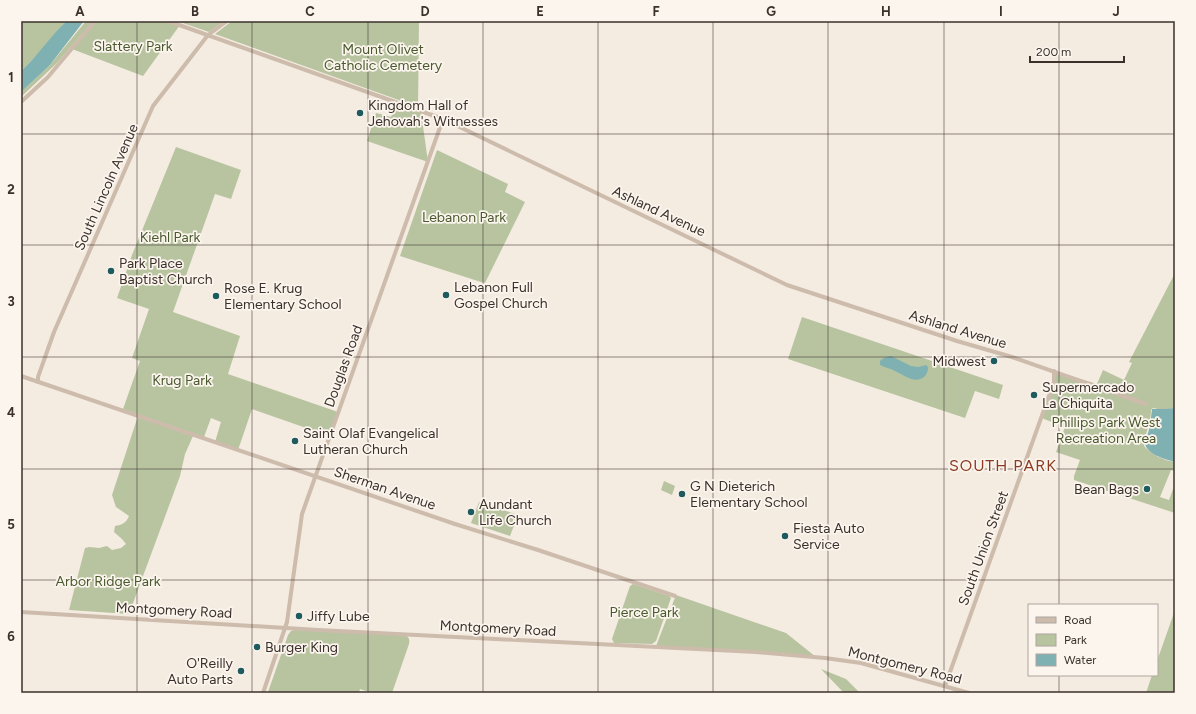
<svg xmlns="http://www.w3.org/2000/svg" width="1196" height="714" font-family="Figtree,sans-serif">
<rect width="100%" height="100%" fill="#f4ebe1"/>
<!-- green -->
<g fill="#b8c4a0">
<path d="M21 21H67C51 37 38 56 21 71Z"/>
<polygon points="86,21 93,21 57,63 21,97 21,92 49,66"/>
<polygon points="95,21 168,21 180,25 143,76 72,49"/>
<polygon points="177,21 224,21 209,32"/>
<polygon points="232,21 419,21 418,107 215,34"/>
<polygon points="396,103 421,112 428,162 367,141 376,113 391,117"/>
<polygon points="176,147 241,170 231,199 215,194 173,312 240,336 228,374 338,412 329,436 252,409 238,450 215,442 221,422 211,418 204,437 123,409 140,361 132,358 149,309 117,298 132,255"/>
<polygon points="437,150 508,184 505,192 525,202 485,283 481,282 400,256"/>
<path d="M1175 273V408L1163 410 1153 408 1151 410C1151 422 1145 433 1144 446 1151 454 1164 461 1175 462L1174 471 1171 470 1160 497 1169 500 1173 489 1175 490V513L1074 480V476L1080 460 1056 452 1065 427 1044 419 1042 417 1054 382V371L1097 384 1103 370 1124 380 1132 363 1129 362Z"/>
<polygon points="802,317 1003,385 999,399 975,391 965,418 788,359"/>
<path d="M138 416 193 436 185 454 180 476 129 614 69 610 85 548 89 547 99 548 107 546 112 550 121 548 126 544 122 539 114 532 115 526C122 525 126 523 129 516L116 507 112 495Z"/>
<polygon points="664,481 675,486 672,495 661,490"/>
<polygon points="479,502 518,515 510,536 471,523"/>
<polygon points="633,584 669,596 671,598 656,641 652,644 614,643 612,639 630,586"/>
<polygon points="676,595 786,633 816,657 656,646"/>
<polygon points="1175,610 1175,693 1146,693 1152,675 1157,675 1157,661"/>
<path d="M294 630 405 635C409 637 410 640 409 644L392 693H372L360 689 359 693 268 692 288 635 291 631Z"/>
<polygon points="821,669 846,679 860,693 844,693"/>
</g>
<!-- water -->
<g fill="#7fb0b2">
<path d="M67 21H84L49 66 21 92V71C38 56 50 36 67 21Z"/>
<path d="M891 356 911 366 918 367 926 365 928 367C928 371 927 373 925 376 916 385 904 375 895 371 890 368 885 368 880 365V361C883 358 886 357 891 356Z"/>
<path d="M1175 408V462C1165 459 1148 455 1145 444L1150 426 1152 409H1166Z"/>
</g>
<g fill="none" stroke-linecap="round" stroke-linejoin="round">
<!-- tertiary -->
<g stroke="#cdbbac" stroke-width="4">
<polyline points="168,21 443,119 787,285 957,341 1012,357 1146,404"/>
<polyline points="21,102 48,77 95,21"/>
<polyline points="21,376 455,524 538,550 675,596"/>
<polyline points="38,382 38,377 54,332 153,106 208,35 227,21"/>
<polyline points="21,612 318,630 756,652 825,658 861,663 969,693"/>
<polyline points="945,686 1054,382 1054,371"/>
<polyline points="263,693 287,622 302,514 443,119"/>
</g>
</g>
<!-- grid -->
<path fill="none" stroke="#3b302b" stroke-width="1" stroke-opacity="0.55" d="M137 21V693M252 21V693M368 21V693M483 21V693M598 21V693M713 21V693M828 21V693M944 21V693M1059 21V605M21 134H1175M21 245H1175M21 357H1175M21 469H1175M21 580H1175M1059 675V693"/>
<!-- markers -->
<g fill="#1f5a5e" stroke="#fbf5ee" stroke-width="1.5">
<circle cx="360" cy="113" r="4"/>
<circle cx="111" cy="271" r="4"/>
<circle cx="446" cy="295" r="4"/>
<circle cx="216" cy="296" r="4"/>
<circle cx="994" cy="361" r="4"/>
<circle cx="1034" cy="395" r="4"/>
<circle cx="295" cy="441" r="4"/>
<circle cx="1147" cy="489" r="4"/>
<circle cx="682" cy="494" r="4"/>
<circle cx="471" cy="512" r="4"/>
<circle cx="785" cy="536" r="4"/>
<circle cx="299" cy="616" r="4"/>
<circle cx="257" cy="647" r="4"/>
<circle cx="241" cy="671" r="4"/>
</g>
<g text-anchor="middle" stroke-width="3.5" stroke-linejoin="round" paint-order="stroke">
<!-- park labels -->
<g font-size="14" fill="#4a5a2e" stroke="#fbf5ee">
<text x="133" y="51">Slattery Park</text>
<text x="383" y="54">Mount Olivet<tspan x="383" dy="16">Catholic Cemetery</tspan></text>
<text x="464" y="222">Lebanon Park</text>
<text x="170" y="242">Kiehl Park</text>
<text x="182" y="385">Krug Park</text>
<text x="1106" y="427">Phillips Park West<tspan x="1106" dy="16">Recreation Area</tspan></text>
<text x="108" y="586">Arbor Ridge Park</text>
<text x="644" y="617">Pierce Park</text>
</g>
<!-- poi labels -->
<g font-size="14" fill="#3b302b" stroke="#fbf5ee" text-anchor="start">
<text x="368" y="110">Kingdom Hall of<tspan x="368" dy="16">Jehovah's Witnesses</tspan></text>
<text x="119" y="268">Park Place<tspan x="119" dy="16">Baptist Church</tspan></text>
<text x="454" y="292">Lebanon Full<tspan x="454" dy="16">Gospel Church</tspan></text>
<text x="224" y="293">Rose E. Krug<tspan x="224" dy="16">Elementary School</tspan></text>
<text x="986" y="366" text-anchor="end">Midwest</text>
<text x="1042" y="392">Supermercado<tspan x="1042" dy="16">La Chiquita</tspan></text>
<text x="303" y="438">Saint Olaf Evangelical<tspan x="303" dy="16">Lutheran Church</tspan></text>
<text x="690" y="491">G N Dieterich<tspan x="690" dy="16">Elementary School</tspan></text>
<text x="1139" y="494" text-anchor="end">Bean Bags</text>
<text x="479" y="509">Aundant<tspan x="479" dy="16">Life Church</tspan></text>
<text x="793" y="533">Fiesta Auto<tspan x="793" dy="16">Service</tspan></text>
<text x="307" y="621">Jiffy Lube</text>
<text x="265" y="652">Burger King</text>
<text x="233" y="668" text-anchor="end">O'Reilly<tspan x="233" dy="16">Auto Parts</tspan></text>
</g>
<!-- street labels -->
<g font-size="14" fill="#3b302b" stroke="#fbf5ee">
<text transform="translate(106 187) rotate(-66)" y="5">South Lincoln Avenue</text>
<text transform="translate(659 211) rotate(25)" y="5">Ashland Avenue</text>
<text transform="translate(958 329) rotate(17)" y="5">Ashland Avenue</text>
<text transform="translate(343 366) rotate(-70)" y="5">Douglas Road</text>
<text transform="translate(385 488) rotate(19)" y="5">Sherman Avenue</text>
<text transform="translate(983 548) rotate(-70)" y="5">South Union Street</text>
<text transform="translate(174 610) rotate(3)" y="5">Montgomery Road</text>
<text transform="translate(498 628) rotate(3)" y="5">Montgomery Road</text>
<text transform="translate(905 665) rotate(14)" y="5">Montgomery Road</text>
</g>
<!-- quarter labels -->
<g font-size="16" letter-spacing="1" fill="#8c3b22" stroke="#fbf5ee">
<text x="1003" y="471">SOUTH PARK</text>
</g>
</g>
<!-- border -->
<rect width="1196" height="714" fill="none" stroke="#fbf5ee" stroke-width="44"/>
<!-- legend -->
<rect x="1028" y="604" width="130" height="72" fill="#fbf5ee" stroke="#aea6a0"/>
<rect x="1036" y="617" width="20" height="6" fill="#cdbbac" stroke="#aea6a0"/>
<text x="1064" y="624" font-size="12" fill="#3b302b">Road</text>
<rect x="1036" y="634" width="20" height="12" fill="#b8c4a0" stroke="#aea6a0"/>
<text x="1064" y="644" font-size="12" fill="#3b302b">Park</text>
<rect x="1036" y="654" width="20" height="12" fill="#7fb0b2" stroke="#aea6a0"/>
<text x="1064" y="664" font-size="12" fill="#3b302b">Water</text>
<!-- scale -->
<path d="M1030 56v6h94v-6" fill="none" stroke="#3b302b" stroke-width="2"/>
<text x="1036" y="56" font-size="12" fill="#3b302b" stroke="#fbf5ee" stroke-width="3" paint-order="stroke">200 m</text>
<rect x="22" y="22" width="1152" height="670" fill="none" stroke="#3b302b" stroke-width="1.5"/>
<g font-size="13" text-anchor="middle" font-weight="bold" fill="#3b302b">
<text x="80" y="16">A</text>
<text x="195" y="16">B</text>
<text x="310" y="16">C</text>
<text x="425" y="16">D</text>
<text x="540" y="16">E</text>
<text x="656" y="16">F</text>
<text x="771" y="16">G</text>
<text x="886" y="16">H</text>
<text x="1001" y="16">I</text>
<text x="1116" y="16">J</text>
<text x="11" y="82">1</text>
<text x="11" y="194">2</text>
<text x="11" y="306">3</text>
<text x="11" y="417">4</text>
<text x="11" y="529">5</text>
<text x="11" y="641">6</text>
</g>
</svg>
